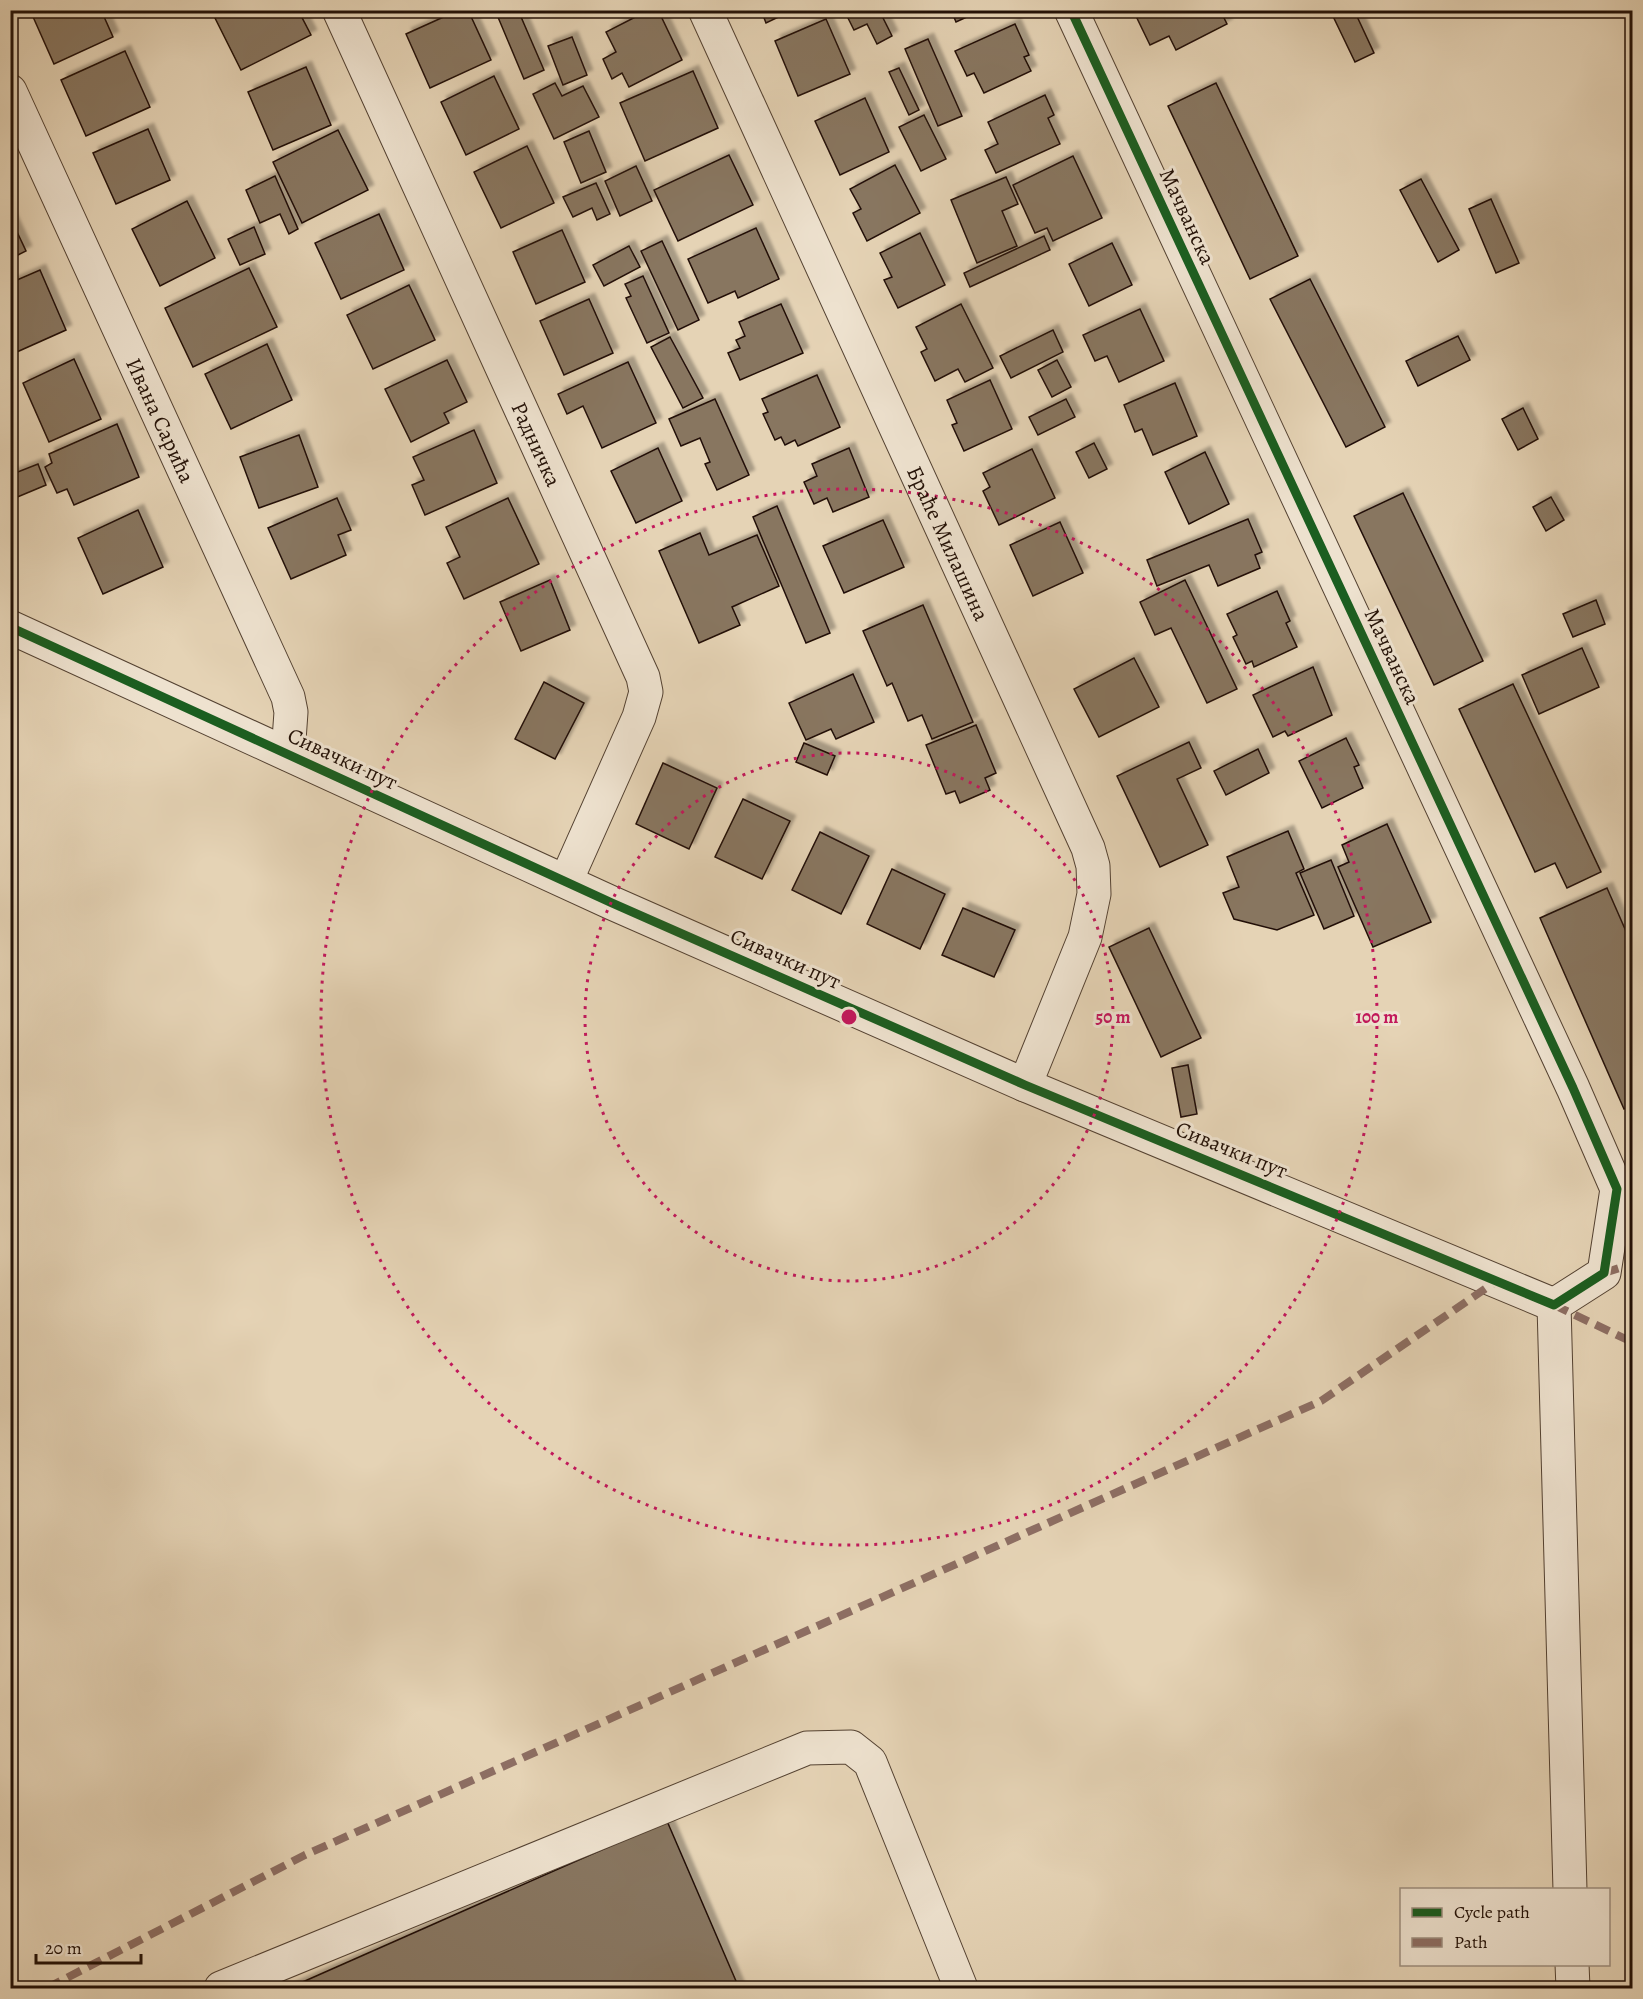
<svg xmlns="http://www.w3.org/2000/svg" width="1643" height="1999" font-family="Alegreya,serif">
<defs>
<filter id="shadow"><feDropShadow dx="5.5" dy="-5.5" stdDeviation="1.5" flood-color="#0004"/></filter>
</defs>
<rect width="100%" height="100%" fill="#e5d3b5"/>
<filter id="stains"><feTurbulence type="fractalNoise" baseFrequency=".00333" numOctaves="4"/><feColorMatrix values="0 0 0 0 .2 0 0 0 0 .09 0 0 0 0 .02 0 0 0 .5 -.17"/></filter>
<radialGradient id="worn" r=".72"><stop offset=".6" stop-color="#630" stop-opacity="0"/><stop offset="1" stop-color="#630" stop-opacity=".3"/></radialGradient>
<!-- building -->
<g fill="#887661" stroke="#231107" stroke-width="1.5" filter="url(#shadow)">
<polygon points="30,10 101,10 113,37 54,64"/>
<polygon points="220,10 298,10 311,35 241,70 213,14"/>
<polygon points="459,10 468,10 491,60 430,88 406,34"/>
<polygon points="495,10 518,10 544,70 524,79"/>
<polygon points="649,10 658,10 682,60 629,87 622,73 612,79 603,59 616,52 606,32"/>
<polygon points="761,10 793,10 766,23"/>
<polygon points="844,10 879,10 892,36 877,44 867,24 854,30"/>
<polygon points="951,10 982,10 956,22"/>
<polygon points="1133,10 1220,10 1227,24 1176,50 1169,36 1150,45"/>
<polygon points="1330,10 1354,10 1374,53 1355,62"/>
<polygon points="826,19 850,74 798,96 775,41"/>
<polygon points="1015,24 1029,55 1024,57 1031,71 984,93 974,73 967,76 955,51"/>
<polygon points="572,37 587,75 563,85 548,46"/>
<polygon points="928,39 962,116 938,126 905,49"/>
<polygon points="125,51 150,107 86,136 61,80"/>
<polygon points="306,67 331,125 273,150 248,92"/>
<polygon points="899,68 919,110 909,115 889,72"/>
<polygon points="693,71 718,128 645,161 620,103"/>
<polygon points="494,76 519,129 466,155 441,102"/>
<polygon points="555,83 562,96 583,86 599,117 554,139 533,94"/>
<polygon points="1216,83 1298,256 1250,279 1168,106"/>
<polygon points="1045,95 1054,115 1048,118 1060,144 996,173 985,150 998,144 988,122"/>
<polygon points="865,98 889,152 840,175 815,121"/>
<polygon points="924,115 946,159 921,171 899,127"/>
<polygon points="148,129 170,180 116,204 93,153"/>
<polygon points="338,130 368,190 302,223 273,162"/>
<polygon points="589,131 606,172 581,183 564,142"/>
<polygon points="527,146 554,203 501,228 474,172"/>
<polygon points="729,155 753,205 678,241 654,190"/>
<polygon points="1073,156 1102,218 1053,241 1047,228 1035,233 1013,185"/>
<polygon points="895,165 920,213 867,241 853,213 861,209 850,189"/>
<polygon points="636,166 652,201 620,216 605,181"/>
<polygon points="275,176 298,229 289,234 280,214 260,223 246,190"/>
<polygon points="1006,177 1018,204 1002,211 1017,246 977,263 951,200"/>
<polygon points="1421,179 1459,250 1438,262 1400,190"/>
<polygon points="596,183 610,214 597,220 592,208 573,217 563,197"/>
<polygon points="1491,199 1519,263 1496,273 1469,209"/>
<polygon points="187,201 215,258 160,286 132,229"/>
<polygon points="379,214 404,270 341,299 315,243"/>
<polygon points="10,217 26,251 10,259"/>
<polygon points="254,227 265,254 240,265 228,239"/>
<polygon points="756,228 779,279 738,298 735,291 708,303 688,259"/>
<polygon points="562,230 585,282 536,304 513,252"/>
<polygon points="920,233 945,285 898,308 884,280 892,277 880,253"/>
<polygon points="1044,236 1050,250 970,287 964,273"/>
<polygon points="662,241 699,320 678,330 641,251"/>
<polygon points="1112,243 1132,285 1089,306 1069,264"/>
<polygon points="629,246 640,267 604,286 593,265"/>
<polygon points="249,268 277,327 193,367 165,308"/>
<polygon points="40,270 66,330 10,355 10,283"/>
<polygon points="643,276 669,333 647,343 626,298 631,296 625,284"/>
<polygon points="1310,279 1385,427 1346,447 1270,299"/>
<polygon points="409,285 435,340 373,369 347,315"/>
<polygon points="589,299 613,353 564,375 540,321"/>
<polygon points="781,304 803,353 740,380 728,353 740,348 736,340 745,336 739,322"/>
<polygon points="961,304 993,368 965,382 958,369 935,381 921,352 927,349 916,327"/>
<polygon points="1140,309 1164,361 1119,382 1107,356 1095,361 1083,335"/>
<polygon points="1053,330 1063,352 1011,378 1000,356"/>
<polygon points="1458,336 1470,360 1418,386 1406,361"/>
<polygon points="670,337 703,398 683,408 651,347"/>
<polygon points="267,344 292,400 231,429 205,374"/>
<polygon points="74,359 101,419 49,442 23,383"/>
<polygon points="447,360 467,402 444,413 449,423 411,442 385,389"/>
<polygon points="1057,360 1071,387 1052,397 1038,370"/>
<polygon points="628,362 656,423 602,448 583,406 567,414 558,394"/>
<polygon points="817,375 840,427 798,446 795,440 785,445 781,437 775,440 763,414 768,412 762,399"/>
<polygon points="990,380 1012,429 964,451 952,425 957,423 947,400"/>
<polygon points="1175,383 1197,436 1153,455 1142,429 1135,432 1124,405"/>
<polygon points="715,399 749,475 717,490 705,464 710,462 700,438 681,446 669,419"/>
<polygon points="1066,399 1075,417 1038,435 1029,417"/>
<polygon points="1523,408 1538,439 1518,450 1502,419"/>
<polygon points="117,424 139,477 74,505 67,489 57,493 45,467 52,463 49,454"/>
<polygon points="474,430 497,483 425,515 412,485 424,480 413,457"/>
<polygon points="299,435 318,487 259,508 240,457"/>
<polygon points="1094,443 1107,469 1089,478 1076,452"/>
<polygon points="658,448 682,501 636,523 611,471"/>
<polygon points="849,448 869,497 833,512 827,498 814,504 804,482 817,476 812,464"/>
<polygon points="1032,449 1055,498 999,525 983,491 990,487 983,473"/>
<polygon points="1205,452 1229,504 1189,524 1165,472"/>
<polygon points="38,464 46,485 15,498 10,488 10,475"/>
<polygon points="1403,493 1483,661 1434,685 1354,516"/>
<polygon points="1551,497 1564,520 1546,531 1533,507"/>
<polygon points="337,498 351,530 338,535 346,555 291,579 268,528"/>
<polygon points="508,498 539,564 464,599 447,563 460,557 446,527"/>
<polygon points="777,506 830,633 806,643 753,517"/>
<polygon points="138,510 163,567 103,594 78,538"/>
<polygon points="1248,519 1262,552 1255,555 1260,568 1218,586 1209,565 1157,586 1147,560"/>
<polygon points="883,520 904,567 844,593 823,546"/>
<polygon points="1060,522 1083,573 1033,596 1010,545"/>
<polygon points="700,533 709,555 757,535 779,586 732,607 740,625 699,643 659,551"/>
<polygon points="550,580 570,630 521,651 500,602"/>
<polygon points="1185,580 1237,689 1207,703 1171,628 1155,635 1140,602"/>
<polygon points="1277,591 1290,621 1286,623 1297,647 1254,667 1252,661 1246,664 1233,637 1237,635 1227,614"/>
<polygon points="1596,600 1605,624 1573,637 1563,614"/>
<polygon points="923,605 973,722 932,739 922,715 908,721 892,683 887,686 863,631"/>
<polygon points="1582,648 1599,687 1539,714 1522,675"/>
<polygon points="1134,658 1159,707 1099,737 1074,689"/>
<polygon points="1313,667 1332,715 1288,736 1285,731 1273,737 1253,695"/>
<polygon points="853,674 874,722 836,739 831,729 806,740 789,703"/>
<polygon points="544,682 584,703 555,759 515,739"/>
<polygon points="1513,684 1601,872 1567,888 1555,863 1535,872 1459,709"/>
<polygon points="976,725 996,773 985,778 990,790 960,803 955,791 946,794 926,745"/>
<polygon points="1346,738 1359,765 1354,767 1363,788 1322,808 1299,761"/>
<polygon points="1189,742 1201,768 1177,779 1208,845 1160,867 1117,776"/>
<polygon points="804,743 835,756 827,775 796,762"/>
<polygon points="1258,749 1269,773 1226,795 1214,771"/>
<polygon points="663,763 717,788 689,849 636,824"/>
<polygon points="743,799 790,821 762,879 715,857"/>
<polygon points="1387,824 1431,922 1373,947 1338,867 1349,862 1342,845"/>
<polygon points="1288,831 1304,869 1296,873 1314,915 1277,930 1234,919 1223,893 1239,887 1227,857"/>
<polygon points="820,832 869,856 841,914 792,890"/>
<polygon points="1331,860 1354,916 1324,929 1300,873"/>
<polygon points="892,869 945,894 920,949 867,924"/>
<polygon points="1607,888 1632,945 1632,1105 1624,1109 1540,918"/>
<polygon points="963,908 1015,930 994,977 942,955"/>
<polygon points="1149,928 1201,1038 1161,1057 1109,947"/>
<polygon points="1188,1065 1197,1114 1181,1117 1172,1068"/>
<polygon points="667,1821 739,1988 289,1988"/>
</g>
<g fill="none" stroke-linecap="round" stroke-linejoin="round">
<defs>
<g id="minor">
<path id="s1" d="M339 10 643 677 646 692 639 717 566 881"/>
<path id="s2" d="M705 10 1088 848 1093 866 1094 894 1085 937 1025 1085"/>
<polyline points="1071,10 1573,1088 1617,1189 1604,1273 1554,1305"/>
<path id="s3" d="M10 91 288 697 291 712 288 754"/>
<polyline points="10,627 612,903 1025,1085 1554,1305"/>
<polyline points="1554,1305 1570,1890"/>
<polyline points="1572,1964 1573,1988"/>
<polyline points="221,1988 807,1748 851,1747 870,1762 961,1988"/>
</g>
</defs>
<!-- minor casing -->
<use href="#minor" stroke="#544232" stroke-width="35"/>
<!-- minor -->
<use href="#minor" stroke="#eee2cf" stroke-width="33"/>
<!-- quiet -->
<g stroke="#8d6e63" stroke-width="8" stroke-dasharray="15 8" stroke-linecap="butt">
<polyline points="1604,1273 1632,1264"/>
<polyline points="1554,1305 1632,1342"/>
<polyline points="47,1988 305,1855 1321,1401 1498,1280"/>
</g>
<defs>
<polyline id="cycleway" points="10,627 612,903 1025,1085 1554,1305 1604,1273 1617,1189 1573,1088 1071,10"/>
</defs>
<!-- cycleway casing -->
<use href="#cycleway" stroke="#eee2cf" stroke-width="13"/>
<!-- cycleway -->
<use href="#cycleway" stroke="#1b5e20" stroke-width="9"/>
</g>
<!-- distance rings -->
<g fill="none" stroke="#c2185b" stroke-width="3" stroke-dasharray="3 6">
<circle cx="849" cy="1017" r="264"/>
<circle cx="849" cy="1017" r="528"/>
</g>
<g text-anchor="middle" stroke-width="6" stroke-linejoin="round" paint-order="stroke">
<!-- street labels -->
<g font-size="22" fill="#231107" stroke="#eee2cf">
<text transform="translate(1188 216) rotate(65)" y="8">Мачванска</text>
<text dy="8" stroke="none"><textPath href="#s3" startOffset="362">Ивана Сарића</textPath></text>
<text dy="8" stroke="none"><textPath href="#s1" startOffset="477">Радничка</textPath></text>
<text dy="8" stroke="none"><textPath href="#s2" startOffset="586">Браће Милашина</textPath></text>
<text transform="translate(1393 656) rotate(65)" y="8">Мачванска</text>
<text transform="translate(343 758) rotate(25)" y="8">Сивачки пут</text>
<text transform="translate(786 958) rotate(24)" y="8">Сивачки пут</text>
<text transform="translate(1232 1149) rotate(22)" y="8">Сивачки пут</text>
</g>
</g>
<circle cx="849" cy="1017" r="9" fill="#c2185b" stroke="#eee2cf" stroke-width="3"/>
<g font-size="18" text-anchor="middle" font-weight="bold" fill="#c2185b" stroke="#eee2cf" stroke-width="6" stroke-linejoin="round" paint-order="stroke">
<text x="1113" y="1023">50 m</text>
<text x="1377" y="1023">100 m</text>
</g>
<!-- margin -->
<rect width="1643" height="1999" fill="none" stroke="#e5d3b5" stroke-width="36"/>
<rect x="12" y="12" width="1619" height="1975" fill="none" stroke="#231107" stroke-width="3"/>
<rect x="18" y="18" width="1607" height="1963" fill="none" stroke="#231107" stroke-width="1.5"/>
<!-- legend -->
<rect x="1400" y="1888" width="210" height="78" fill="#eee2cf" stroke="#9d8e7f" stroke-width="1.5"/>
<rect x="1412" y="1908" width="30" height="9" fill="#1b5e20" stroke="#9d8e7f" stroke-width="1.5"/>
<text x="1454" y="1918" font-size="18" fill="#231107">Cycle path</text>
<rect x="1412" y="1938" width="30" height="9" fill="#8d6e63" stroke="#9d8e7f" stroke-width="1.5"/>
<text x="1454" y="1948" font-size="18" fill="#231107">Path</text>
<!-- scale -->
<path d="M36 1954v9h105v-9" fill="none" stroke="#231107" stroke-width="3"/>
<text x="45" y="1954" font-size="18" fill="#231107" stroke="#eee2cf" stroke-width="4.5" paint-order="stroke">20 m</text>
<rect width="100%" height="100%" filter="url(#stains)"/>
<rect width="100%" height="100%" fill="url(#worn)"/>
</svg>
